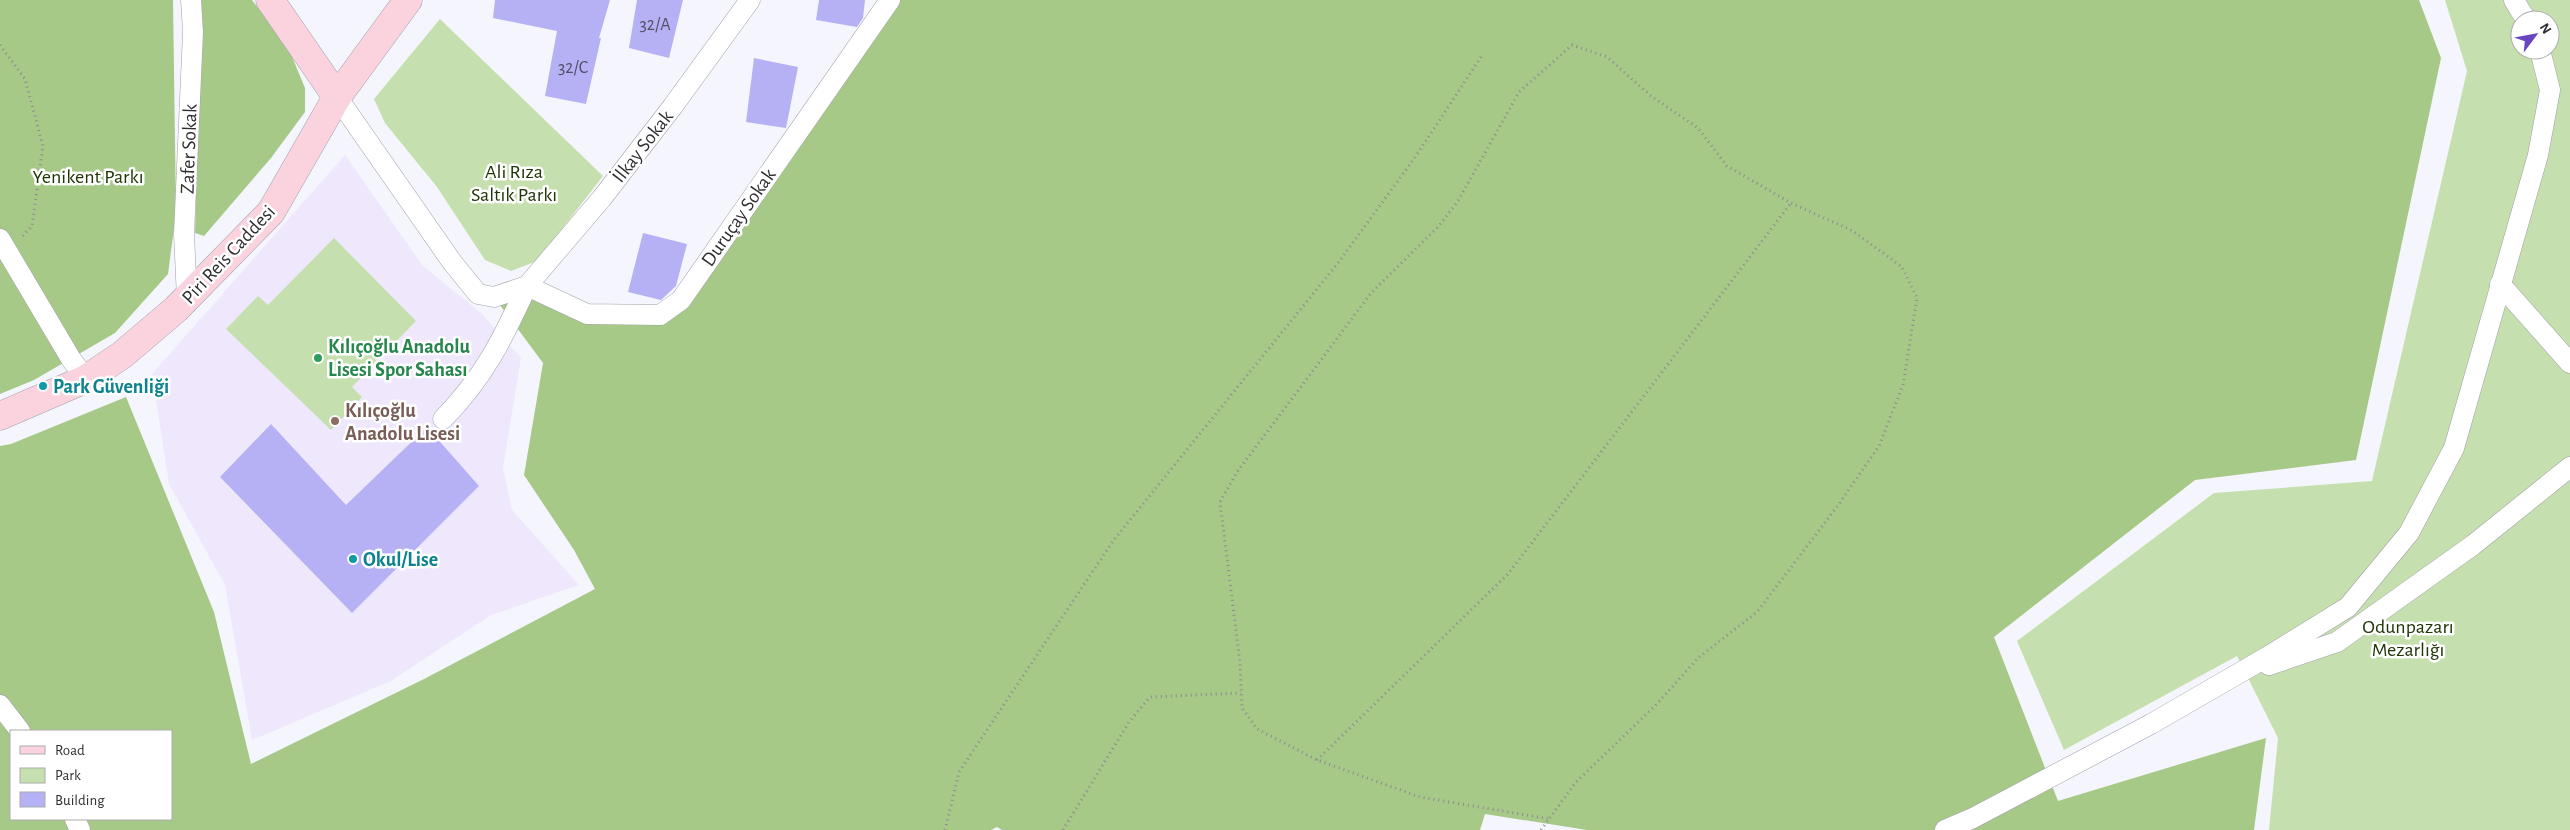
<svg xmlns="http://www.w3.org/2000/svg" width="2570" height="830" font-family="'Alegreya Sans',sans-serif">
<rect width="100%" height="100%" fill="#f5f5fd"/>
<!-- education -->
<polygon fill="#efe8fd" points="345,155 423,266 481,313 521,358 503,468 512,510 579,585 491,615 391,681 252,740 225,585 169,484 152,374"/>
<!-- green -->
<g fill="#c5dfae" fill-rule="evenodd">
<path d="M2445 0H2570V830H2269L2278 738 2237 656 2064 750 2017 641 2214 493 2372 481 2467 71ZM2520 20H2550V50H2520Z"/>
<polygon points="440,19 603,176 537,261 511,271 485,260 437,187 385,123 374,99"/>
<polygon points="334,238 416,321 352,387 362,397 331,430 226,329 258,296 268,305"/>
</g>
<!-- forest -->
<g fill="#a7c987" fill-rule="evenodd">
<polygon points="0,0 173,0 176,213 168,274 115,333 34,380 0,394"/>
<polygon points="201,0 252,0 288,47 305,88 305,112 271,158 204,236 195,233"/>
<path d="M900 0H2419L2441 58 2356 460 2195 480 1994 637 2058 801 2266 738 2254 830H1587L1485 814 1480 830H1002L997 827 991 830H0V446L11 444 126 397 214 612 251 764 424 679 595 589 574 550 524 475 543 363 494 297 527 286 587 314 632 316 681 300ZM11 731H171V819H11Z"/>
</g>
<!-- building -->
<g fill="#b6b1f5">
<polygon points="495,0 610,0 599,38 601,38 586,104 545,96 557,31 493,18"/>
<polygon points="637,0 683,0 669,58 629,48"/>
<polygon points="819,0 865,0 863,18 857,27 816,20"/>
<polygon points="754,58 798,67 786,128 746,122"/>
<polygon points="643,233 687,244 676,286 661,300 628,292"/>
<polygon points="271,424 346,505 427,427 479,486 352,613 220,477"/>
</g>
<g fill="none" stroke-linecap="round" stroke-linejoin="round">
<defs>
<g id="street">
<polyline points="2514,0 2526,20"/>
<polyline points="337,97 452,262 478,294 494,297 527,286 602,198 673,106 750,0"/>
<polyline points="0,239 71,359 86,379"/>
<polyline points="2500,284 2570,363"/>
<polyline points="187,298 184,234 193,32 191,0"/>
<path d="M443 419C485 376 502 340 527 286L587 314 660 315 681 300 890 0"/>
<polyline points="2269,665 2337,642 2473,545 2570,467"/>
<polyline points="0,705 20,731"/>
<polyline points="75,819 80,830"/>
<polyline points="1945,830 1973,818 2151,724 2267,657 2348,607 2409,533 2454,448 2538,155 2550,90 2540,50"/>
</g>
<g id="secondary">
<polyline points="270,0 337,97"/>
<polyline points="0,416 86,379 122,355 176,309 271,212 337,97 408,0"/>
</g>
</defs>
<!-- street casing -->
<use href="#street" stroke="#a1a0aa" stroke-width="21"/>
<!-- secondary casing -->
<use href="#secondary" stroke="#a1a0aa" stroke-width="29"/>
<!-- path -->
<g stroke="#8b8b91" stroke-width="3" stroke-dasharray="1 4" stroke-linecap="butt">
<polyline points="0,45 25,79 43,146 32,226 20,239"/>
<polyline points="1317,760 1508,574 1791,203"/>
<polyline points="945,830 959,772 1113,541 1338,263 1416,156 1483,54"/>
<polyline points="1063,830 1129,722 1150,697 1241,693"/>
<polyline points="1541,830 1576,782 1655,706 1698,658 1757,612 1839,504 1879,446 1903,385 1917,298 1902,267 1853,231 1791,203 1727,166 1698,128 1651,96 1607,57 1572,45 1519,92 1458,201 1438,227 1371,293 1237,472 1220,502 1240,663 1242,708 1257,729 1317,760 1420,797 1550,819"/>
</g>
<!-- street -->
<use href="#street" stroke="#fff" stroke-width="20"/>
<!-- secondary -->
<use href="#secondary" stroke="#fad3df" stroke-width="28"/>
</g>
<!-- markers -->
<circle fill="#2e9e5b" stroke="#fff" stroke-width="2" cx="318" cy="358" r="5"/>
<g fill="#0f9aa8" stroke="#fff" stroke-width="2">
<circle cx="43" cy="386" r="5"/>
<circle cx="353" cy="559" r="5"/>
</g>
<circle fill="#8d6e63" stroke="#fff" stroke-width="2" cx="335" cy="421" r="5"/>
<g text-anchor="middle" stroke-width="5" stroke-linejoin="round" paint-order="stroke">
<!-- number labels -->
<g font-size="18" fill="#515064">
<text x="655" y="30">32/A</text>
<text x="573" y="73">32/C</text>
</g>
<!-- street labels -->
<g font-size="20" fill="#2f2f33" stroke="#fff">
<text transform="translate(642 146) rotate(-52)" y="7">İlkay Sokak</text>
<text transform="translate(188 149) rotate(-88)" y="7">Zafer Sokak</text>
<text transform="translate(738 217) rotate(-55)" y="7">Duruçay Sokak</text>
<text transform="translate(228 254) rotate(-47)" y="7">Piri Reis Caddesi</text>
</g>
<!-- park labels -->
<g font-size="20" fill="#213605" stroke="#fff">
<text x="514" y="178">Ali Rıza<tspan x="514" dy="23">Saltık Parkı</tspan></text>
<text x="88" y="183">Yenikent Parkı</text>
<text x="2408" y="633">Odunpazarı<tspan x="2408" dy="23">Mezarlığı</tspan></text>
</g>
<!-- leisure labels -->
<g font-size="20" font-weight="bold" fill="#27864d" stroke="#fff" text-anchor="start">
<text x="328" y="353">Kılıçoğlu Anadolu<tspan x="328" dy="23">Lisesi Spor Sahası</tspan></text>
</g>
<!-- culture labels -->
<g font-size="20" font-weight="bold" fill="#0d838f" stroke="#fff" text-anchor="start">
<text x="53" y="393">Park Güvenliği</text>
<text x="363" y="566">Okul/Lise</text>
</g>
<!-- education labels -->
<g font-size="20" font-weight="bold" fill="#785e54" stroke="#fff" text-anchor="start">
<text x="345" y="417">Kılıçoğlu<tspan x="345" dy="23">Anadolu Lisesi</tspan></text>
</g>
</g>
<!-- legend -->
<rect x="10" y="730" width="162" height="90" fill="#ffffff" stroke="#acacad"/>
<rect x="20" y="746" width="25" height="8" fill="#fad3df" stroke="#acacad"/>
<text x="55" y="755" font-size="15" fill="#2f2f33">Road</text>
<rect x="20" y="768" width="25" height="15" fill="#c5dfae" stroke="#acacad"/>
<text x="55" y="780" font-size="15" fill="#2f2f33">Park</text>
<rect x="20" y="792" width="25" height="15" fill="#b6b1f5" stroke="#acacad"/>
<text x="55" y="805" font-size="15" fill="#2f2f33">Building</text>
<!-- north arrow -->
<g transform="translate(2535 35) rotate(58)"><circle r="24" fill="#ffffff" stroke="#acacad"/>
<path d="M0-4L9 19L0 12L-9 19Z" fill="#6746bf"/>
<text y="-8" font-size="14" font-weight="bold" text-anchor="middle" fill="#2f2f33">N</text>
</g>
</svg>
